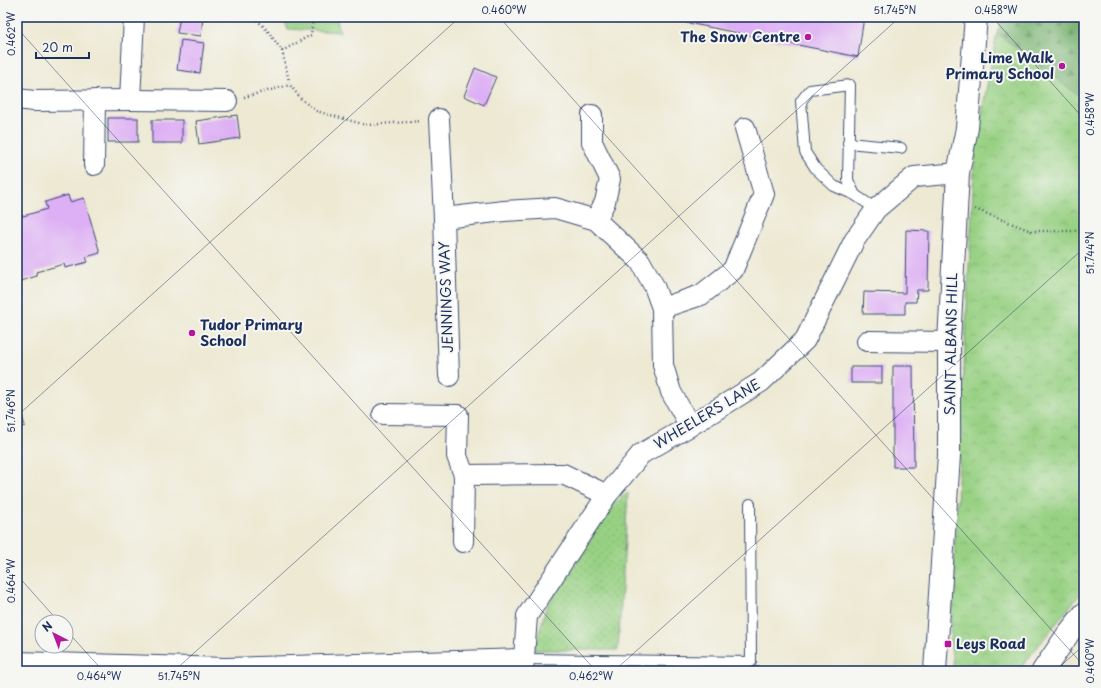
<svg xmlns="http://www.w3.org/2000/svg" width="1101" height="688" font-family="'Playpen Sans',sans-serif">
<defs>
<pattern id="grass-dots" width="8" height="8" patternUnits="userSpaceOnUse"><rect width="8" height="8" fill="#99d184"/><path d="M2 2h.1M6 6h.1" fill="none" stroke="#83b474" stroke-width="1.8" stroke-linecap="round"/></pattern>
<pattern id="forest-firs" width="22" height="20" patternUnits="userSpaceOnUse"><rect width="22" height="20" fill="#7ab372"/><path d="M5 1l3.5 6h-7zM16 11l3.5 6h-7z" fill="#639261"/></pattern>
<pattern id="park-crowns" width="20" height="18" patternUnits="userSpaceOnUse"><rect width="20" height="18" fill="#99d184"/><path d="M2 6a3 3 0 1 1 6 0M12 15a3 3 0 1 1 6 0" fill="none" stroke="#83b474"/></pattern>
</defs>
<rect width="100%" height="100%" fill="#f6f6f2"/>
<filter id="ink" filterUnits="userSpaceOnUse"><feTurbulence type="fractalNoise" baseFrequency=".025" numOctaves="2"/><feDisplacementMap in="SourceGraphic" scale="8" xChannelSelector="R" yChannelSelector="G"/><feConvolveMatrix kernelMatrix="1 2 1 2 8 2 1 2 1" color-interpolation-filters="sRGB"/></filter>
<filter id="wash" filterUnits="userSpaceOnUse"><feTurbulence type="fractalNoise" baseFrequency=".012" numOctaves="4" result="noise"/><feDisplacementMap in="SourceGraphic" scale="16" xChannelSelector="R" yChannelSelector="G"/><feGaussianBlur stdDeviation="0.9" result="paint"/><feColorMatrix in="noise" values="0 0 0 0 0 0 0 0 0 0 0 0 0 0 0 0 0 1.4 0 .05"/><feComposite in="paint" operator="in"/></filter>
<g filter="url(#wash)">
<rect width="100%" height="100%" fill="#ede9d3"/>
<!-- grass -->
<polygon fill="url(#grass-dots)" stroke="#5a8071" points="628,493 618,650 534,650 547,605 560,588 589,542 608,507"/>
<!-- forest -->
<polygon fill="url(#forest-firs)" stroke="#4a7168" points="1002,17 1084,17 1084,110 975,150 997,33"/>
<!-- park -->
<g fill="url(#park-crowns)" stroke="#5a8071">
<polygon points="282,17 336,17 340,32 288,29"/>
<polygon points="997,33 1084,100 1084,589 1018,671 954,671 950,640 975,150"/>
</g>
<g id="blocks">
<!-- building -->
<g fill="#ddaff4">
<polygon points="180,17 203,17 201,36 177,33"/>
<polygon points="658,17 864,17 858,57"/>
<polygon points="181,40 204,43 200,73 177,70"/>
<polygon points="475,68 496,77 484,105 464,96"/>
<polygon points="237,115 240,138 199,144 196,121"/>
<rect x="108" y="118" width="30" height="24"/>
<rect x="152" y="120" width="30" height="23"/>
<polygon points="68,195 70,202 84,198 100,253 86,257 88,262 65,268 64,264 36,272 37,276 17,282 17,208 20,217 47,209 45,202"/>
<polygon points="906,230 929,231 928,290 917,290 916,302 905,302 905,314 863,314 864,292 905,293"/>
<polygon points="893,366 913,366 914,467 893,467"/>
<rect x="851" y="367" width="31" height="16"/>
<polygon points="17,399 25,426 17,428"/>
<rect x="685" y="667" width="74" height="4"/>
</g>
</g>
</g>
<g filter="url(#ink)">
<use href="#blocks" fill-opacity="0" stroke="#3a4b70" stroke-width="1"/>
<g fill="none" stroke-linecap="round" stroke-linejoin="round">
<defs>
<g id="lane">
<polyline points="848,143 901,148"/>
<polyline points="855,195 834,186 816,169 805,152 801,101 810,90 850,85 848,180 855,195 876,209"/>
<polyline points="523,659 751,662 750,504"/>
</g>
<g id="street">
<polyline points="17,99 34,101 130,100 227,101"/>
<polyline points="130,100 134,17"/>
<polyline points="592,115 592,142 610,179 605,202 596,220"/>
<polyline points="439,119 444,218 449,376"/>
<polyline points="94,165 95,100"/>
<polyline points="444,218 504,211 555,208 596,220 640,261 654,286 662,308 663,365 671,392 690,426"/>
<polyline points="662,308 701,295 733,270 764,194 745,128"/>
<polyline points="867,341 949,342"/>
<polyline points="383,414 458,415 457,456 464,475"/>
<polyline points="463,542 464,475 563,474 607,495"/>
<polyline points="17,662 226,668 523,659"/>
<polyline points="523,671 527,616 607,495 641,454 690,426 761,382 805,340 854,241 876,209 914,177 958,173"/>
</g>
<g id="secondary">
<polyline points="935,671 949,455 949,342 958,173 967,128 976,17"/>
<polyline points="1043,671 1068,634 1084,614"/>
</g>
</defs>
<!-- lane casing -->
<use href="#lane" stroke="#3a4b70" stroke-width="12"/>
<!-- street casing -->
<use href="#street" stroke="#3a4b70" stroke-width="22"/>
<!-- secondary casing -->
<use href="#secondary" stroke="#3a4b70" stroke-width="24"/>
<!-- path -->
<g stroke="#3a4b70" stroke-width="2.5" stroke-dasharray="1 3" stroke-linecap="butt">
<polyline points="254,17 267,30 282,51 290,85 301,99 316,111 366,125 421,121"/>
<polyline points="282,51 311,35 313,17"/>
<polyline points="244,97 290,85"/>
<polyline points="975,209 1031,231 1072,231 1084,229"/>
</g>
<!-- lane -->
<use href="#lane" stroke="#fff" stroke-width="10"/>
<!-- street -->
<use href="#street" stroke="#fff" stroke-width="20"/>
<!-- secondary -->
<use href="#secondary" stroke="#fff" stroke-width="22"/>
</g>
</g>
<!-- ticks -->
<path fill="none" stroke="#1b2f5e" stroke-width="1" stroke-opacity="0.45" d="M499 17 1084 666M992 17 1084 119M17 19 19 17M17 28 596 671M17 416 460 17M17 575 59 622M66 630 103 671M174 671 900 17M614 671 1084 248M1055 671 1084 645"/>
<!-- markers -->
<g fill="#b5179e" stroke="#f6f6f2" stroke-width="1.5">
<circle cx="808" cy="37" r="4"/>
<circle cx="1062" cy="66" r="4"/>
<circle cx="192" cy="333" r="4"/>
<rect x="944" y="640" width="8" height="8" rx="2"/>
</g>
<g text-anchor="middle" stroke-width="4" stroke-linejoin="round" paint-order="stroke">
<!-- poi labels -->
<g font-size="14" font-weight="bold" fill="#1b2f5e" stroke="#f6f6f2" text-anchor="end">
<text x="800" y="42">The Snow Centre</text>
<text x="1054" y="63">Lime Walk<tspan x="1054" dy="16">Primary School</tspan></text>
<text x="200" y="330" text-anchor="start">Tudor Primary<tspan x="200" dy="16">School</tspan></text>
<text x="956" y="649" text-anchor="start">Leys Road</text>
</g>
<!-- street labels -->
<g font-size="14" fill="#1b2f5e" stroke="#f6f6f2">
<text transform="translate(446 297) rotate(-92)" y="5">JENNINGS WAY</text>
<text transform="translate(951 344) rotate(-89)" y="5">SAINT ALBANS HILL</text>
<text transform="translate(707 414) rotate(-31)" y="5">WHEELERS LANE</text>
</g>
</g>
<!-- margin -->
<rect width="1101" height="688" fill="none" stroke="#f6f6f2" stroke-width="44"/>
<!-- north arrow -->
<g transform="translate(54 634) rotate(318)"><circle r="19" fill="#f6f6f2" stroke="#9ea6b7"/>
<path d="M0-3L7 15L0 10L-7 15Z" fill="#b5179e"/>
<text y="-6" font-size="11" font-weight="bold" text-anchor="middle" fill="#1b2f5e">N</text>
</g>
<!-- scale -->
<path d="M36 52v6h53v-6" fill="none" stroke="#1b2f5e" stroke-width="2"/>
<text x="42" y="52" font-size="12" fill="#1b2f5e" stroke="#f6f6f2" stroke-width="3" paint-order="stroke">20 m</text>
<rect x="22" y="22" width="1057" height="644" fill="none" stroke="#1b2f5e" stroke-width="1.5"/>
<g font-size="10" text-anchor="middle" fill="#1b2f5e">
<text x="504" y="14">0.460°W</text>
<text x="895" y="14">51.745°N</text>
<text x="996" y="14">0.458°W</text>
<text transform="translate(11 34) rotate(-90)" y="4">0.462°W</text>
<text transform="translate(1090 114) rotate(-90)" y="4">0.458°W</text>
<text transform="translate(1090 253) rotate(-90)" y="4">51.744°N</text>
<text transform="translate(11 411) rotate(-90)" y="4">51.746°N</text>
<text transform="translate(11 581) rotate(-90)" y="4">0.464°W</text>
<text transform="translate(1090 661) rotate(-90)" y="4">0.460°W</text>
<text x="99" y="680">0.464°W</text>
<text x="179" y="680">51.745°N</text>
<text x="591" y="680">0.462°W</text>
</g>
</svg>
